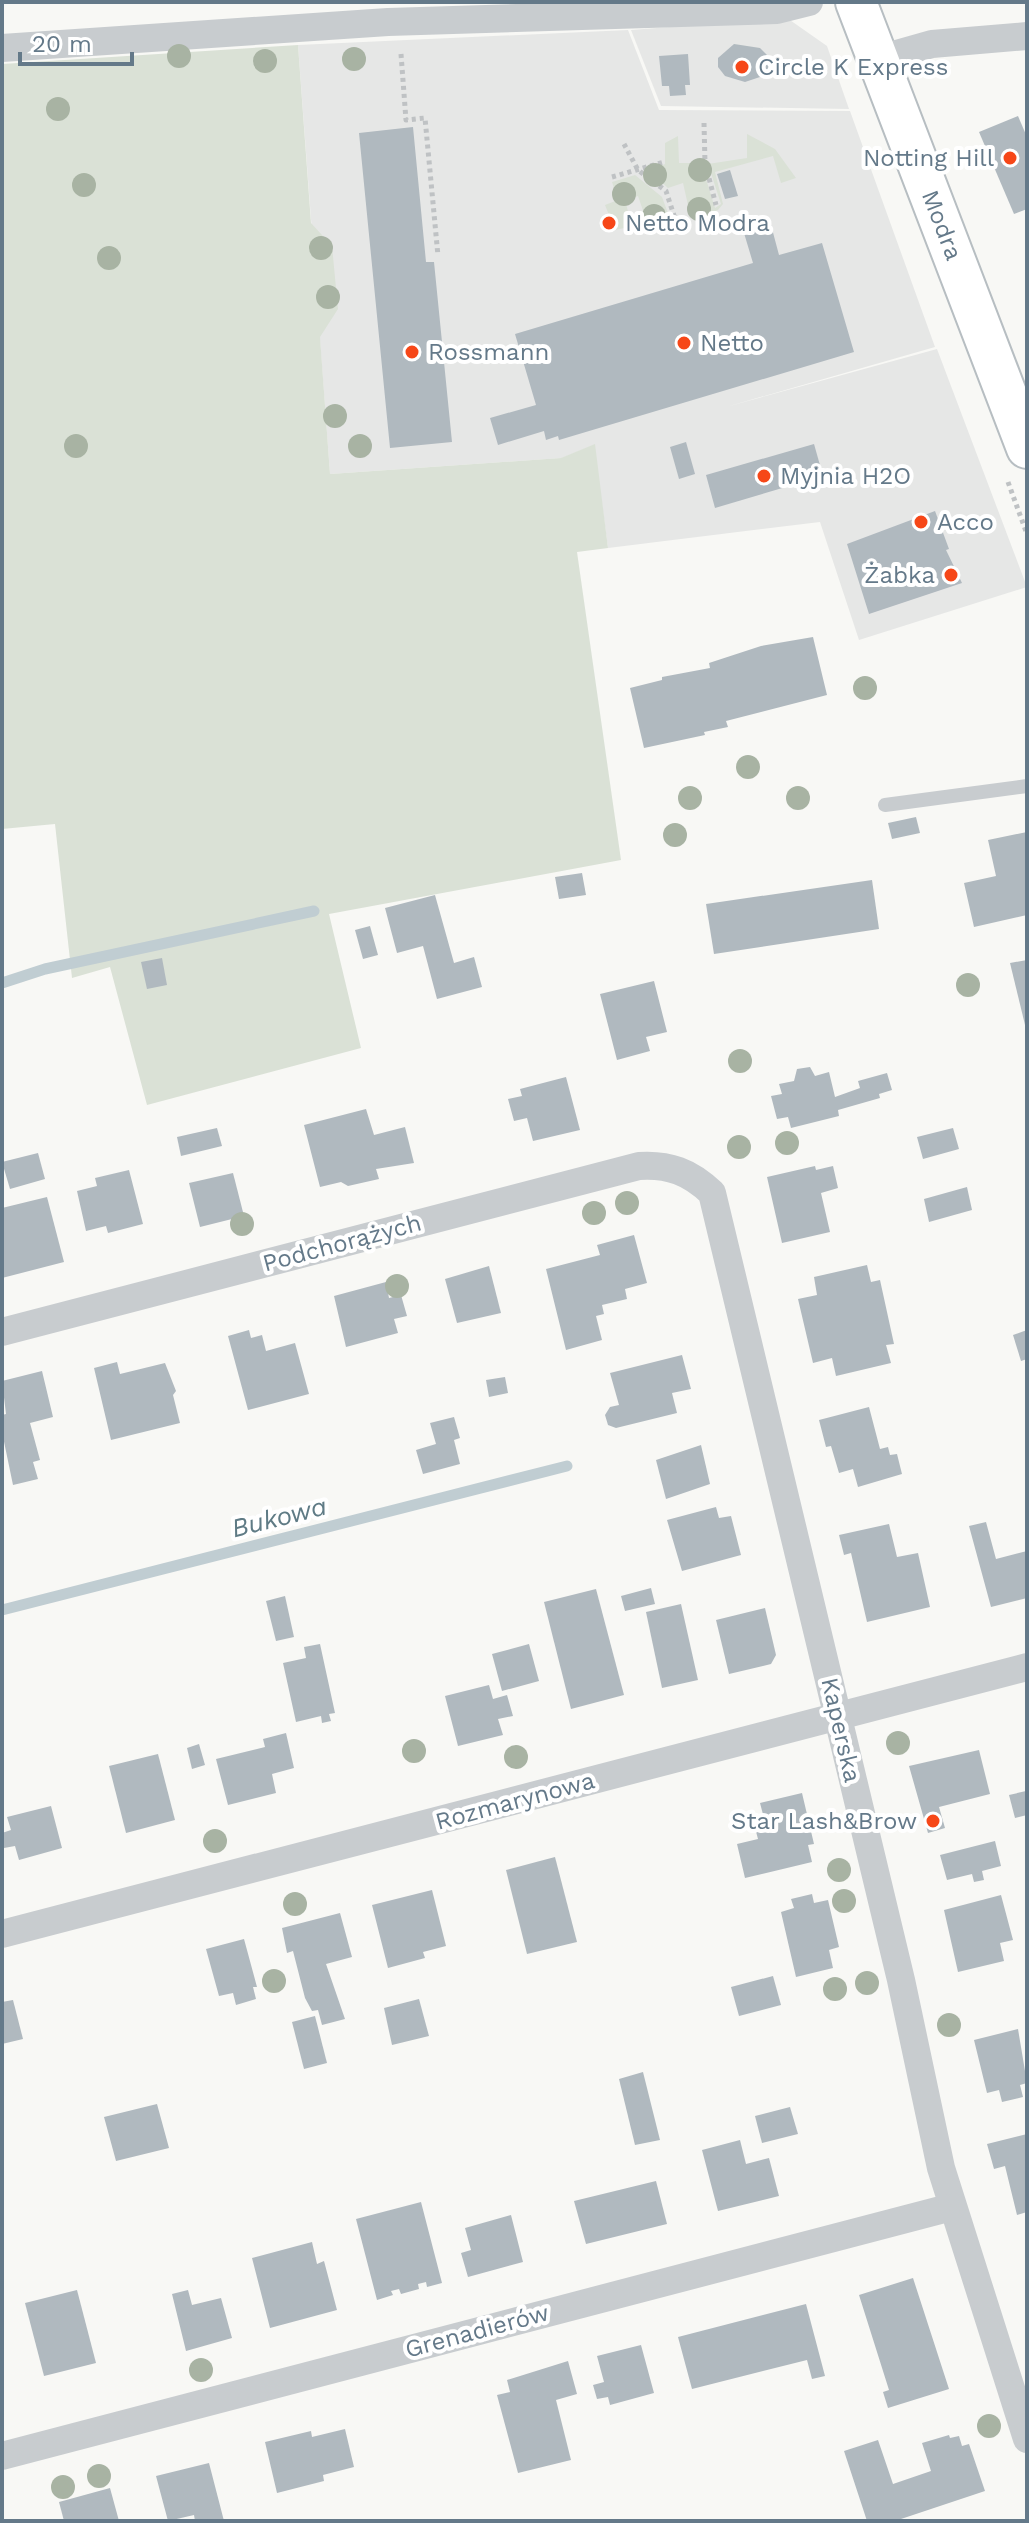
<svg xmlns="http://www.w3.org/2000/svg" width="1029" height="2523" font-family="'Work Sans',sans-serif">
<rect width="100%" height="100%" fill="#f8f8f5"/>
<!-- built -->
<g fill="#e6e7e6">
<polygon points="787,18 827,46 849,109 661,106 631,30"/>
<polygon points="628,30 659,110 850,111 935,347 726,407 937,349 1027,587 859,640 820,522 608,548 594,445 562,458 330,474 298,45"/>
</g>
<!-- green -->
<g fill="#dae1d6">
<polygon points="298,45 311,223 332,246 338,309 320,337 330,474 561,458 595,444 608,548 577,552 621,860 329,914 361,1048 147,1105 110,967 72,978 55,824 2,829 2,64"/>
<polygon points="747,134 775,149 796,178 781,183 773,156 715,172 723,204 718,210 697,218 690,214 683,183 668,188 649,171 665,164 665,143 678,136 679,163 701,163 715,208 721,204 708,164 747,158"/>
<polygon points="635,175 662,197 669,216 647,222 638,196 625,200 631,223 629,227 615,230 605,205 618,200 612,182"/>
</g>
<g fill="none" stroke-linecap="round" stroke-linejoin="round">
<!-- stream -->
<g stroke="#c0cdd2" stroke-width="11">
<polyline points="2,983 45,969 314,911"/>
<polyline points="2,1610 567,1466"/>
</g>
</g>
<!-- building -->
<g fill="#b0b9bf">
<polygon points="734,44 760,48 769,57 768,69 760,77 745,82 725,76 718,67 718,58"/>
<polygon points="688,54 690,85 685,85 686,95 670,96 669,86 662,86 659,56"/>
<polygon points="1018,116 1027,137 1027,209 1014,214 979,132"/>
<polygon points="413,127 426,262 434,262 452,442 390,448 359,133"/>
<polygon points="730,170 738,196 725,199 717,174"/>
<polygon points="771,225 779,255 822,243 854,352 559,440 558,436 546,440 544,431 498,445 490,418 536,405 515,334 753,263 744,233"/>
<polygon points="686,442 695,474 679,479 670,447"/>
<polygon points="814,444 823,476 715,508 706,475"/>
<polygon points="935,511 949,549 946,550 962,583 869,614 847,544"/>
<polygon points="813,637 827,695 726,721 728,727 704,732 705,735 644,748 630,688 662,680 662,677 710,668 709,663 761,646"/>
<polygon points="916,817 920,833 892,839 888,823"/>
<polygon points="1027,832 1027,915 974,927 964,883 996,876 988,840"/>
<polygon points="582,873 586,895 559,899 555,877"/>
<polygon points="872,880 879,929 714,954 706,904"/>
<polygon points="435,895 454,963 474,957 482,987 437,999 423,946 397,953 385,908"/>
<polygon points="370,926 378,955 363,959 355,930"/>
<polygon points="162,958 167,985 147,989 141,962"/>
<polygon points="1027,960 1027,1029 1026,1029 1010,963"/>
<polygon points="654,981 667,1032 646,1037 650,1051 617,1060 600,994"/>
<polygon points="810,1067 815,1076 829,1072 835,1097 860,1088 858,1081 887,1073 892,1090 879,1094 880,1098 838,1110 839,1116 791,1128 788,1117 777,1119 771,1096 782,1094 779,1084 794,1081 797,1069"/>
<polygon points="566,1077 580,1130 533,1141 527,1118 514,1121 508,1099 522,1096 520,1089"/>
<polygon points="366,1109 374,1135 405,1127 414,1163 376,1169 379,1179 348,1186 341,1182 320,1187 304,1125"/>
<polygon points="217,1128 222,1146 181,1156 177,1137"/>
<polygon points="953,1128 959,1149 923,1159 917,1137"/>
<polygon points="38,1153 45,1179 10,1189 2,1162"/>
<polygon points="815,1166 816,1170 833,1166 838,1188 821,1193 830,1232 782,1243 767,1177"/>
<polygon points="129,1170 143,1224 108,1233 106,1226 86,1231 77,1191 97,1186 95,1178"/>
<polygon points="233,1173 244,1216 200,1227 189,1183"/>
<polygon points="967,1187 972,1210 929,1222 924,1199"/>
<polygon points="47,1197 64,1262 2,1278 2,1208"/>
<polygon points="634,1235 647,1283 625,1289 627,1299 602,1305 604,1314 596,1316 602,1340 566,1350 546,1269 600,1255 597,1245"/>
<polygon points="867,1265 871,1282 880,1280 894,1344 886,1345 891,1363 836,1376 832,1358 813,1363 798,1299 817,1295 814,1277"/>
<polygon points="489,1266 501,1313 457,1323 445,1279"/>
<polygon points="386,1282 389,1298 401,1295 407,1316 394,1319 398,1333 346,1347 334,1296"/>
<polygon points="249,1330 251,1338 262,1335 266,1351 295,1343 309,1394 248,1410 228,1336"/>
<polygon points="1027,1330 1027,1359 1021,1361 1013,1335"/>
<polygon points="682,1355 691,1389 672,1393 677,1413 616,1428 608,1425 605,1415 610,1407 619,1405 610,1373"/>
<polygon points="117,1362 120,1374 165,1363 176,1391 173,1395 180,1423 111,1440 94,1368"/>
<polygon points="42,1371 53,1417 30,1423 40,1460 33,1462 38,1479 13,1485 2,1432 2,1415 6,1414 2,1381"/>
<polygon points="505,1377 508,1393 489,1397 486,1380"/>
<polygon points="869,1407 880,1449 888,1447 890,1455 897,1454 902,1474 858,1487 853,1469 839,1473 831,1446 826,1447 819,1420"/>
<polygon points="454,1417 460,1438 454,1440 460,1464 423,1474 416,1450 436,1444 430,1423"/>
<polygon points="701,1445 710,1484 666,1499 656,1460"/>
<polygon points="716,1507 719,1518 731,1516 741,1555 682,1571 667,1520"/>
<polygon points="986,1522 996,1559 1027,1551 1027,1598 991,1607 969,1526"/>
<polygon points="889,1524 897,1557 918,1553 930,1607 867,1622 851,1553 844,1555 839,1535"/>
<polygon points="651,1588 655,1604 625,1611 621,1596"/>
<polygon points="596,1589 624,1695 571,1709 544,1602"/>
<polygon points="285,1596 294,1637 276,1641 266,1601"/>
<polygon points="681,1604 698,1680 662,1688 646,1612"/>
<polygon points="765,1608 776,1655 771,1664 729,1674 716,1620"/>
<polygon points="320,1644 335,1713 329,1714 331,1721 322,1723 321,1716 296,1722 283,1663 306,1658 304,1647"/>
<polygon points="529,1644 539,1681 502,1691 492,1654"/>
<polygon points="489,1685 493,1699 507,1695 513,1716 498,1719 503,1735 458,1746 445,1696"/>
<polygon points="286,1733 294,1768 272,1774 276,1793 228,1805 216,1759 265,1747 263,1739"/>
<polygon points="199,1744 205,1765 192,1769 187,1748"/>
<polygon points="979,1750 990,1794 939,1807 945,1828 928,1833 909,1766"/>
<polygon points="158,1754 175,1820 126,1833 109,1766"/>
<polygon points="1026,1791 1027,1815 1015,1818 1009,1795"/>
<polygon points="802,1793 814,1844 808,1845 812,1862 745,1878 737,1844 758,1839 754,1824 765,1822 760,1803"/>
<polygon points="51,1806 62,1848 19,1860 15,1846 4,1848 2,1840 2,1833 11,1830 7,1817"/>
<polygon points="995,1841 1001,1866 982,1871 984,1880 974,1882 972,1874 947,1880 940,1855"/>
<polygon points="555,1857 577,1942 527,1954 506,1870"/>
<polygon points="432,1890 446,1946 423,1952 425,1958 388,1968 372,1905"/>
<polygon points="812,1894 814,1903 828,1900 839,1947 829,1950 833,1968 796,1977 781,1912 794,1908 791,1899"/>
<polygon points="1001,1895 1013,1940 1000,1943 1004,1961 958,1972 944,1910"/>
<polygon points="340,1913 352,1957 326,1964 345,2019 322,2025 318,2010 312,2011 305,1998 293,1951 287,1953 282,1928"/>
<polygon points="244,1939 257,1987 253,1987 256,1999 236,2005 233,1993 219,1996 206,1949"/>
<polygon points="773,1976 781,2005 739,2016 731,1987"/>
<polygon points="419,1999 429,2036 392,2045 384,2008"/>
<polygon points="13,2000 23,2039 2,2044 2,2002"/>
<polygon points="315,2016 327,2063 304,2069 292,2022"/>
<polygon points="1018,2029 1027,2083 1020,2085 1023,2097 1002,2102 999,2090 987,2093 974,2040"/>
<polygon points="643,2072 660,2140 635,2145 619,2079"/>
<polygon points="157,2104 169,2148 116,2161 104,2117"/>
<polygon points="790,2107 798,2134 762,2143 755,2116"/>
<polygon points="1027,2134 1027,2212 1017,2215 1005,2166 994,2169 987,2144"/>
<polygon points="740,2140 746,2164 769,2158 779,2196 718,2211 702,2150"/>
<polygon points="656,2181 667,2224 586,2244 574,2201"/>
<polygon points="421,2202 442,2283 427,2287 426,2282 418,2284 419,2289 401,2294 399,2289 391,2291 393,2295 377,2300 356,2219"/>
<polygon points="511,2215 523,2262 468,2277 461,2253 471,2250 465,2228"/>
<polygon points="312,2242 317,2264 324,2261 337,2310 270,2328 252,2258"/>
<polygon points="913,2278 949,2389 888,2408 883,2392 889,2390 859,2295"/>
<polygon points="77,2290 96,2363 44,2376 25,2303"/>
<polygon points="188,2290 192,2305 221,2298 232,2338 186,2351 172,2294"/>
<polygon points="806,2304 825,2376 812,2379 807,2360 692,2389 678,2337"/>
<polygon points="641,2345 654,2393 610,2405 608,2397 597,2399 593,2385 604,2382 597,2356"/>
<polygon points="568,2361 577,2394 556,2400 571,2460 518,2473 497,2395 510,2392 507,2380"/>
<polygon points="345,2429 354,2467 323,2475 324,2481 277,2493 265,2442 311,2431 312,2437"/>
<polygon points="949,2435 950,2438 959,2436 962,2446 969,2444 985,2491 895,2521 867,2521 844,2451 878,2440 893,2484 931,2471 922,2443"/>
<polygon points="209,2463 224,2521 195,2521 194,2515 168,2521 156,2476"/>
<polygon points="110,2488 119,2521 64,2521 59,2502"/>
</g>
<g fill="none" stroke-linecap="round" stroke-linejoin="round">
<defs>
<polyline id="secondary" points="856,2 1027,448"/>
</defs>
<!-- secondary casing -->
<use href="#secondary" stroke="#b7bec2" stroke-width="44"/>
<!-- path -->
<g stroke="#bfc2c4" stroke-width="5" stroke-dasharray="4 4" stroke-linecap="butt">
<polyline points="401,54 406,120 425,118 438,256"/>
<polyline points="704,123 705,163 716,205"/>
<polyline points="624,144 638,170 666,191 680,234"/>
<polyline points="612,177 664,162"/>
<polyline points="1008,482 1027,534"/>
</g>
<!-- lane -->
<polyline stroke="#c8cccf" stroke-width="14" points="885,805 1027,786"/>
<!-- street -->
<g stroke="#c8cccf" stroke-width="28">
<polyline points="2,48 388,22 777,10 809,2"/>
<polyline points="879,59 932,44 1027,36"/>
<path d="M2 1332 639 1166C669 1164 690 1172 712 1193L901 1980 941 2168 1027 2439"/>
<polyline points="2,1934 1027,1667"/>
<polyline points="2,2456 952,2207"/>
</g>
<!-- secondary -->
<use href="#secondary" stroke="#fff" stroke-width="40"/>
</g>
<!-- trees -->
<g fill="#a8b3a3">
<circle cx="179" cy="56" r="12"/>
<circle cx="354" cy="59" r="12"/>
<circle cx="265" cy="61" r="12"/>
<circle cx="58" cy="109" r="12"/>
<circle cx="700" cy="170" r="12"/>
<circle cx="655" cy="175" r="12"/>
<circle cx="84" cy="185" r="12"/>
<circle cx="624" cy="194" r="12"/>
<circle cx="699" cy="209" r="12"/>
<circle cx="654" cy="216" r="12"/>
<circle cx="321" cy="248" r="12"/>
<circle cx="109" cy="258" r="12"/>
<circle cx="328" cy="297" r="12"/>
<circle cx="335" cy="416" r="12"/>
<circle cx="76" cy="446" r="12"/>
<circle cx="360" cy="446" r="12"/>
<circle cx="865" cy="688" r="12"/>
<circle cx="748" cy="767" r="12"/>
<circle cx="690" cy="798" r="12"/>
<circle cx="798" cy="798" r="12"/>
<circle cx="675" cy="835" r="12"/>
<circle cx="968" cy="985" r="12"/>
<circle cx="740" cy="1061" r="12"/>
<circle cx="787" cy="1143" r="12"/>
<circle cx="739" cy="1147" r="12"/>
<circle cx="627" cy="1203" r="12"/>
<circle cx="594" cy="1213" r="12"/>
<circle cx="242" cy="1224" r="12"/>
<circle cx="397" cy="1286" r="12"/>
<circle cx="898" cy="1743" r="12"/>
<circle cx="414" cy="1751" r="12"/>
<circle cx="516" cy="1757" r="12"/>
<circle cx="215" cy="1841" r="12"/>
<circle cx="839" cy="1870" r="12"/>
<circle cx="844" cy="1901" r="12"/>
<circle cx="295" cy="1904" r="12"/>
<circle cx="274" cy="1981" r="12"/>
<circle cx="867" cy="1983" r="12"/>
<circle cx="835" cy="1989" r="12"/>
<circle cx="949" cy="2025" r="12"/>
<circle cx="201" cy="2370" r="12"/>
<circle cx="989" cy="2426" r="12"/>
<circle cx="99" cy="2476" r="12"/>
<circle cx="63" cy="2487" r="12"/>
</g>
<!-- markers -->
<g fill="#f64718" stroke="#fff" stroke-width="3">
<circle cx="742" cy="67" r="8"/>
<circle cx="1010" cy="158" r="8"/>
<circle cx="609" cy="223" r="8"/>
<circle cx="684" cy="343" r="8"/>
<circle cx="412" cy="352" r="8"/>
<circle cx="764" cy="476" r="8"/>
<circle cx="921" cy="522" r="8"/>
<circle cx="951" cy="575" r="8"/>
<circle cx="933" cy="1821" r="8"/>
</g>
<g text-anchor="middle" stroke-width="8" stroke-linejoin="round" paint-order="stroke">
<!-- poi labels -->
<g font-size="24" fill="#647989" stroke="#fff" text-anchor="start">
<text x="758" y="75">Circle K Express</text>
<text x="994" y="166" text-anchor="end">Notting Hill</text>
<text x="625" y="231">Netto Modra</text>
<text x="700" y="351">Netto</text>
<text x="428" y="360">Rossmann</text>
<text x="780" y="484">Myjnia H2O</text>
<text x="937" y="530">Acco</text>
<text x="935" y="583" text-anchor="end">Żabka</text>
<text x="917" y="1829" text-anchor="end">Star Lash&amp;Brow</text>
</g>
<!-- street labels -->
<g font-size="24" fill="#647989" stroke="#fff">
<text transform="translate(942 225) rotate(69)" y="8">Modra</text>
<text transform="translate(342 1243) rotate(-15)" y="8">Podchorążych</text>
<text transform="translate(841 1730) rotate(77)" y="8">Kaperska</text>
<text transform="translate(515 1801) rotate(-15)" y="8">Rozmarynowa</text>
<text transform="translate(477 2331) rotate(-15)" y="8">Grenadierów</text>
</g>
<!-- water labels -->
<g font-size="26" font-style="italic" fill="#5f7b85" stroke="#fff">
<text transform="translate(279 1517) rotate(-14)" y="9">Bukowa</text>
</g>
</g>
<!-- border -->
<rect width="1029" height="2523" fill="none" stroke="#647989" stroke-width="8"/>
<!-- scale -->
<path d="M20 52v12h112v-12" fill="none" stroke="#647989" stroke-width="4"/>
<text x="32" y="52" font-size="24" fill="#647989" stroke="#ffffff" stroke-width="6" paint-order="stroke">20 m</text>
</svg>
